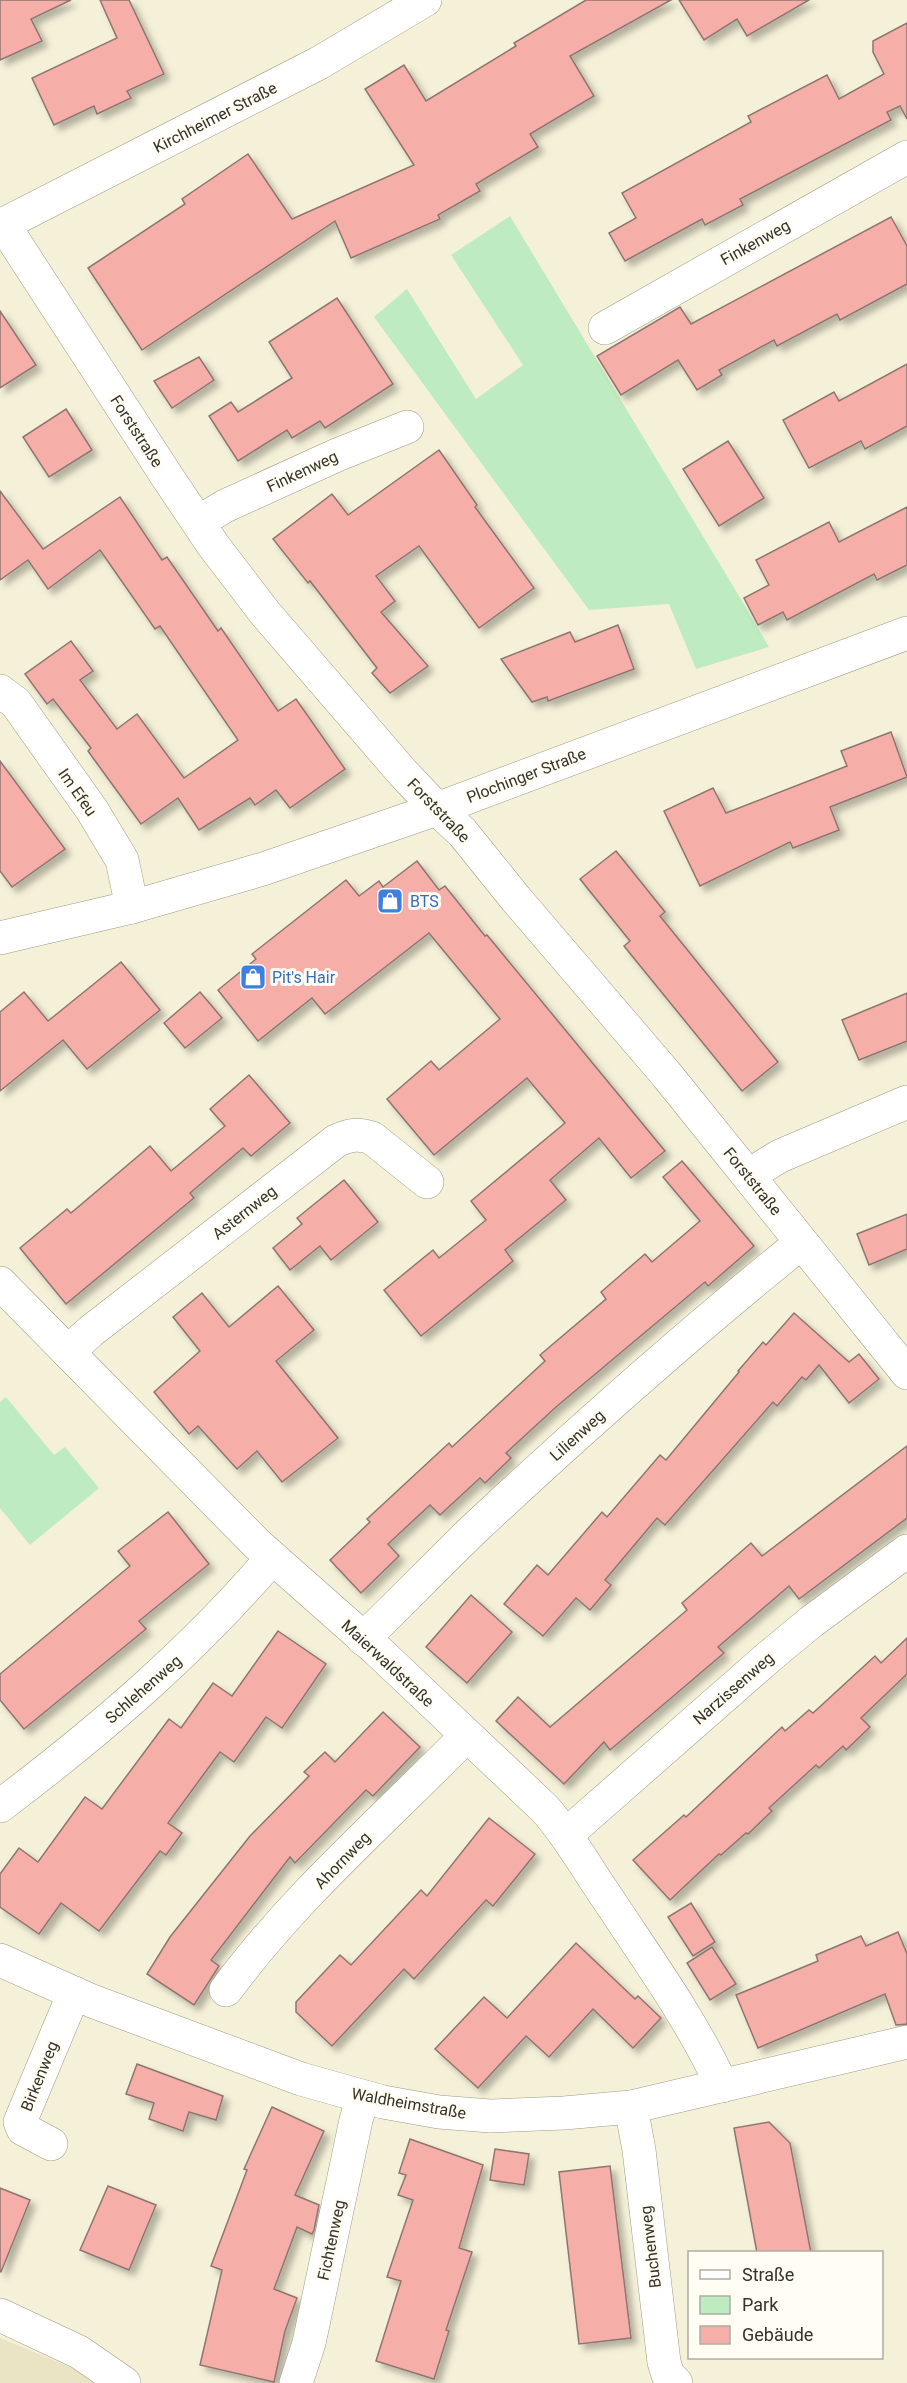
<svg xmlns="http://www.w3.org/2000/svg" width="907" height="2383" font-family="Roboto,sans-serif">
<defs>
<filter id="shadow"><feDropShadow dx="5.5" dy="5.5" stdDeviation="3" flood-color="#0004"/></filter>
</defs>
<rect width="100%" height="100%" fill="#f5f1d9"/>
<!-- built -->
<polygon fill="#eae4c5" points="0,2338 92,2376 101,2383 0,2383"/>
<!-- green -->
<g fill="#beecc0">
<polygon points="510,216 739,596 769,647 696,669 669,604 589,610 374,317 407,289 476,399 523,365 451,255"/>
<polygon points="6,1397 54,1455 65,1447 99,1488 30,1545 0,1508 0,1402"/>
</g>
<!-- building -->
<g fill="#f5afa8" stroke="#8e7572" stroke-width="1.5" filter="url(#shadow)">
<polygon points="0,0 71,0 31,19 42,41 0,60"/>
<polygon points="100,0 129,0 164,74 127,91 131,98 97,114 94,106 54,125 32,78 117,38"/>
<polygon points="586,0 671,0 570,56 594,96 530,134 538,147 476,184 480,191 438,215 440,219 351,258 335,221 142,350 88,268 185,204 182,199 248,154 292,219 414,165 365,89 404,65 426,101 516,46 514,43"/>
<polygon points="679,0 809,0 747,36 737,19 704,40"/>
<polygon points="907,23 907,119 900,106 887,112 891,120 740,199 743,205 705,225 702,219 625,261 609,233 636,218 622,193 751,122 748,116 827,75 839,99 884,74 873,52 873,41"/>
<polygon points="891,217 907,246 907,284 840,320 837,314 777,346 774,340 719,370 722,375 697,390 678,360 621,395 597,356 680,307 691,324"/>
<polygon points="337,298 393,384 325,428 320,421 292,438 287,430 238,461 209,416 231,402 238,412 292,378 269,342"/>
<polygon points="0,311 36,365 0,388"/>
<polygon points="199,357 214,380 172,408 154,381"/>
<polygon points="907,364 907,426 865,449 861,441 809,468 783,420 834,392 839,401"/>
<polygon points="66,409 92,450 49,477 23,437"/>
<polygon points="728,441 764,498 719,526 683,469"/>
<polygon points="439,450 477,505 475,507 534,588 479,628 419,546 376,576 395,601 381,612 428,666 390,693 372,673 377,668 310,581 308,583 273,539 332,494 348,515"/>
<polygon points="0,491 43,549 120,497 162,560 167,557 218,631 221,628 278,711 296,699 345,769 290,808 276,790 255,805 250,798 199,830 178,798 141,824 88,751 91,748 53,699 47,704 25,674 71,641 93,671 80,680 117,729 137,714 184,778 238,740 160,626 155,629 100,550 48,589 28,560 0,580"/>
<polygon points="907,507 907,565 877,580 874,574 787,620 783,612 758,625 744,598 769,585 756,560 829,522 839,542"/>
<polygon points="618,625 634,669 548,701 547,697 532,702 501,659 570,632 575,642"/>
<polygon points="891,732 907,777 830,807 839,830 793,848 790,842 700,886 664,811 713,788 726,813 847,766 841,751"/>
<polygon points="0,761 65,849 12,887 0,871"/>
<polygon points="616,851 665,912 660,916 778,1062 742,1091 624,946 630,941 580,879"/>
<polygon points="417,861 439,890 445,886 485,936 487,935 665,1151 631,1178 599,1138 550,1180 566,1200 505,1250 513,1261 421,1336 384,1290 433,1250 439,1258 486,1220 471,1201 565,1123 527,1078 434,1155 387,1099 431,1061 439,1070 500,1019 429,933 325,1014 312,998 258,1041 218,990 256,959 252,954 346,880 359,896 379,881 383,887"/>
<polygon points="121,962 160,1010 87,1069 63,1040 0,1091 0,1012 24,992 48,1021"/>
<polygon points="200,992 222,1018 185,1048 164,1023"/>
<polygon points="907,993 907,1041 859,1060 842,1020"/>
<polygon points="249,1075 290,1123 251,1156 243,1148 190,1193 194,1198 66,1304 20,1248 67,1209 71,1213 150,1146 171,1171 225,1126 210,1109"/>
<polygon points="682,1161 754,1246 708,1286 705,1282 556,1407 506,1453 511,1458 485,1483 480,1478 440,1515 430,1505 388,1544 399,1556 361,1593 330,1560 370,1522 367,1519 449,1443 452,1447 545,1361 540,1355 606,1299 601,1292 645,1254 652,1262 700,1221 663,1177"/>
<polygon points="344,1180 378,1222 331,1260 320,1246 290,1270 273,1248 302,1224 297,1218"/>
<polygon points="907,1214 907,1249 869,1265 857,1234"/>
<polygon points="278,1286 314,1330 276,1361 338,1438 282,1482 257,1451 237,1469 198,1426 189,1434 154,1392 200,1351 173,1317 202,1293 229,1327"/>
<polygon points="794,1313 849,1362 859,1354 879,1379 849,1403 819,1365 806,1380 802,1377 777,1406 773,1402 665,1525 657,1518 605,1580 611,1585 590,1610 576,1598 543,1636 504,1604 537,1565 548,1575 602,1512 607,1517 660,1455 666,1460 739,1372 738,1371 763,1342 766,1345"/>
<polygon points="907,1446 907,1518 799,1599 789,1586 718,1647 724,1653 610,1750 604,1742 564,1784 496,1721 518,1697 550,1727 687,1610 682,1603 751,1543 762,1556"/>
<polygon points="168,1512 209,1564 139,1621 146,1629 24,1729 0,1700 0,1674 130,1566 118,1551"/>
<polygon points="471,1595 512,1632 467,1683 426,1647"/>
<polygon points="278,1631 326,1664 282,1728 266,1717 234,1762 220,1752 168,1823 182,1833 166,1855 160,1851 99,1931 61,1903 39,1934 0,1907 0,1874 19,1848 38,1862 85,1797 102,1809 169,1719 181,1728 213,1683 232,1696"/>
<polygon points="907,1638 907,1674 861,1718 870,1727 846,1750 843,1746 819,1768 816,1765 769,1808 772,1811 748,1834 746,1833 721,1855 719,1854 670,1900 633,1860 684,1815 686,1817 782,1727 785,1731 809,1710 813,1713 875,1656 881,1663"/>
<polygon points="383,1712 420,1747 373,1796 366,1790 295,1863 290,1857 211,1960 219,1966 194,2005 147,1974 170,1937 250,1836 309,1776 304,1772 325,1752 335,1762"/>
<polygon points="489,1818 535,1854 493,1906 486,1900 414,1979 404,1969 332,2046 296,2012 296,2002 340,1955 351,1965 421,1890 427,1896"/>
<polygon points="691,1903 715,1942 693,1956 668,1917"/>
<polygon points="898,1932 907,1954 907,2024 896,2025 885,1994 758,2048 736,1995 818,1961 816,1955 861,1936 866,1946"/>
<polygon points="576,1943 635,1999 638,1996 661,2018 633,2048 593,2009 549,2057 526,2036 478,2088 435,2049 484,1997 507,2018"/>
<polygon points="712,1947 736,1984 710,2000 687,1963"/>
<polygon points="137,2064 223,2096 216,2120 189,2112 183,2131 149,2119 154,2103 126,2094"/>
<polygon points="272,2107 324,2131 295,2195 319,2205 314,2230 312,2234 297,2227 274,2289 297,2298 285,2331 274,2382 200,2365 222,2270 211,2266 247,2170 244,2169"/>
<polygon points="769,2122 790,2143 811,2253 757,2253 734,2128"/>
<polygon points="410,2139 483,2165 459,2248 472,2252 446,2330 449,2331 434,2379 376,2361 401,2281 387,2277 413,2200 398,2195 406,2175 399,2173"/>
<polygon points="495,2149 529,2154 524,2185 490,2180"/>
<polygon points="610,2166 631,2338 579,2344 559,2172"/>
<polygon points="108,2186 156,2205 129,2270 80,2250"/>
<polygon points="0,2188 30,2200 1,2272 0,2271"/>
</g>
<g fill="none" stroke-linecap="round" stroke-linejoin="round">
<defs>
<g id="minor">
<polyline points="3,224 168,478 213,545 265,613 403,773 437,809 462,832 516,899 666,1074 907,1373"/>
<polyline points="605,328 907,157"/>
<polyline points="199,522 225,506 337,455 407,427"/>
<polyline points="0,691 16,703 92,810 122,860 132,907"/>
<polyline points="0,938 132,907 263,869 437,809 907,633"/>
<polyline points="749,1175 780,1156 907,1102"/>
<path d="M0 1283 257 1544 378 1651 545 1809C570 1837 587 1869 608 1899 648 1960 692 2020 722 2086"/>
<path d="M68 1352 91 1331 336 1141C349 1135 358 1133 372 1138L427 1182"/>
<path d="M363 1639C400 1603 436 1566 473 1530 579 1431 688 1334 801 1243"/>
<path d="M0 1806C98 1732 192 1652 272 1558"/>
<polyline points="567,1834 771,1655 811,1622 907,1551"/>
<polyline points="0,1960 92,2001 301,2079 383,2102 439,2112 490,2116 564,2113 631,2107 907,2042"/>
<path d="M226 1990C295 1896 385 1819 466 1736"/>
<polyline points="631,2107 639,2150 664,2362 668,2375 676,2383"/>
<polyline points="51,2144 23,2129 20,2122 74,1993"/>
<polyline points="0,2315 79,2352 124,2383"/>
<polyline points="296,2383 309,2343 356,2120 363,2097"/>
</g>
<polyline id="secondary" points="0,226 319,63 425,0"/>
</defs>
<!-- minor casing -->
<use href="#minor" stroke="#9e9a84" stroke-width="34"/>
<!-- secondary casing -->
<use href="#secondary" stroke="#9e9a84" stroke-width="34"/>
<!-- minor -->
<use href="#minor" stroke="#fff" stroke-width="33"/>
<!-- secondary -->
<use href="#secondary" stroke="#fff" stroke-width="33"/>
</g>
<!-- icons -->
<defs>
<symbol id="shop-square" viewBox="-11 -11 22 22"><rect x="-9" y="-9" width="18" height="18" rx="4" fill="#3f7fe0" stroke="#fffdf4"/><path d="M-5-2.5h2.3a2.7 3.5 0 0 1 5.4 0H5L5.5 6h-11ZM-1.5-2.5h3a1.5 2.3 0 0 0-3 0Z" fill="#fff"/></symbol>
</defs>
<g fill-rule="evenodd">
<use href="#shop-square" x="375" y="886" width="30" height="30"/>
<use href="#shop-square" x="238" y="962" width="30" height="30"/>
</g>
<g text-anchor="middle" stroke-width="6" stroke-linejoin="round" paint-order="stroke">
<!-- street labels -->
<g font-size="16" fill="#343229" stroke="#fffdf4">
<text transform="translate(215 117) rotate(-27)" y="6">Kirchheimer Straße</text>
<text transform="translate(755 242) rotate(-29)" y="6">Finkenweg</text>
<text transform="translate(137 431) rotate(57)" y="6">Forststraße</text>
<text transform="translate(302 471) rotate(-25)" y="6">Finkenweg</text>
<text transform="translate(526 775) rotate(-21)" y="6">Plochinger Straße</text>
<text transform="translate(78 792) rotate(55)" y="6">Im Efeu</text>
<text transform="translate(439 810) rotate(46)" y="6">Forststraße</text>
<text transform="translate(753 1181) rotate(51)" y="6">Forststraße</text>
<text transform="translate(244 1212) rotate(-38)" y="6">Asternweg</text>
<text transform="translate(577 1435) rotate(-42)" y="6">Lilienweg</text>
<text transform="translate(388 1663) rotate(43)" y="6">Maierwaldstraße</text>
<text transform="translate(733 1688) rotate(-41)" y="6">Narzissenweg</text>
<text transform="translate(143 1689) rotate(-41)" y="6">Schlehenweg</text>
<text transform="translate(342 1860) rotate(-46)" y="6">Ahornweg</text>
<text transform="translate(39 2076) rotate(-68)" y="6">Birkenweg</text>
<text transform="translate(409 2103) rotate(10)" y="6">Waldheimstraße</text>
<text transform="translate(331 2240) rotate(-78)" y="6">Fichtenweg</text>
<text transform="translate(650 2247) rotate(-97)" y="6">Buchenweg</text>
</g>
<!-- shop labels -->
<g font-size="16" fill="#366cbe" stroke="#fffdf4" text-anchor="start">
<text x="410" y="907">BTS</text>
<text x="272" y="983">Pit's Hair</text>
</g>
</g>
<!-- legend -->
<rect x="688" y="2251" width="195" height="108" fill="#fffdf4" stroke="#aeaca3" stroke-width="1.5"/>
<rect x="700" y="2270" width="30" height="9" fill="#ffffff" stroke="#aeaca3" stroke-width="1.5"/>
<text x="742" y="2281" font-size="18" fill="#343229">Straße</text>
<rect x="700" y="2296" width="30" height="18" fill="#beecc0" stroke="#aeaca3" stroke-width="1.5"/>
<text x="742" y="2311" font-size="18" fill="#343229">Park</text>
<rect x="700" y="2326" width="30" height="18" fill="#f5afa8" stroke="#aeaca3" stroke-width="1.5"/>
<text x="742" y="2341" font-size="18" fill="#343229">Gebäude</text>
</svg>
